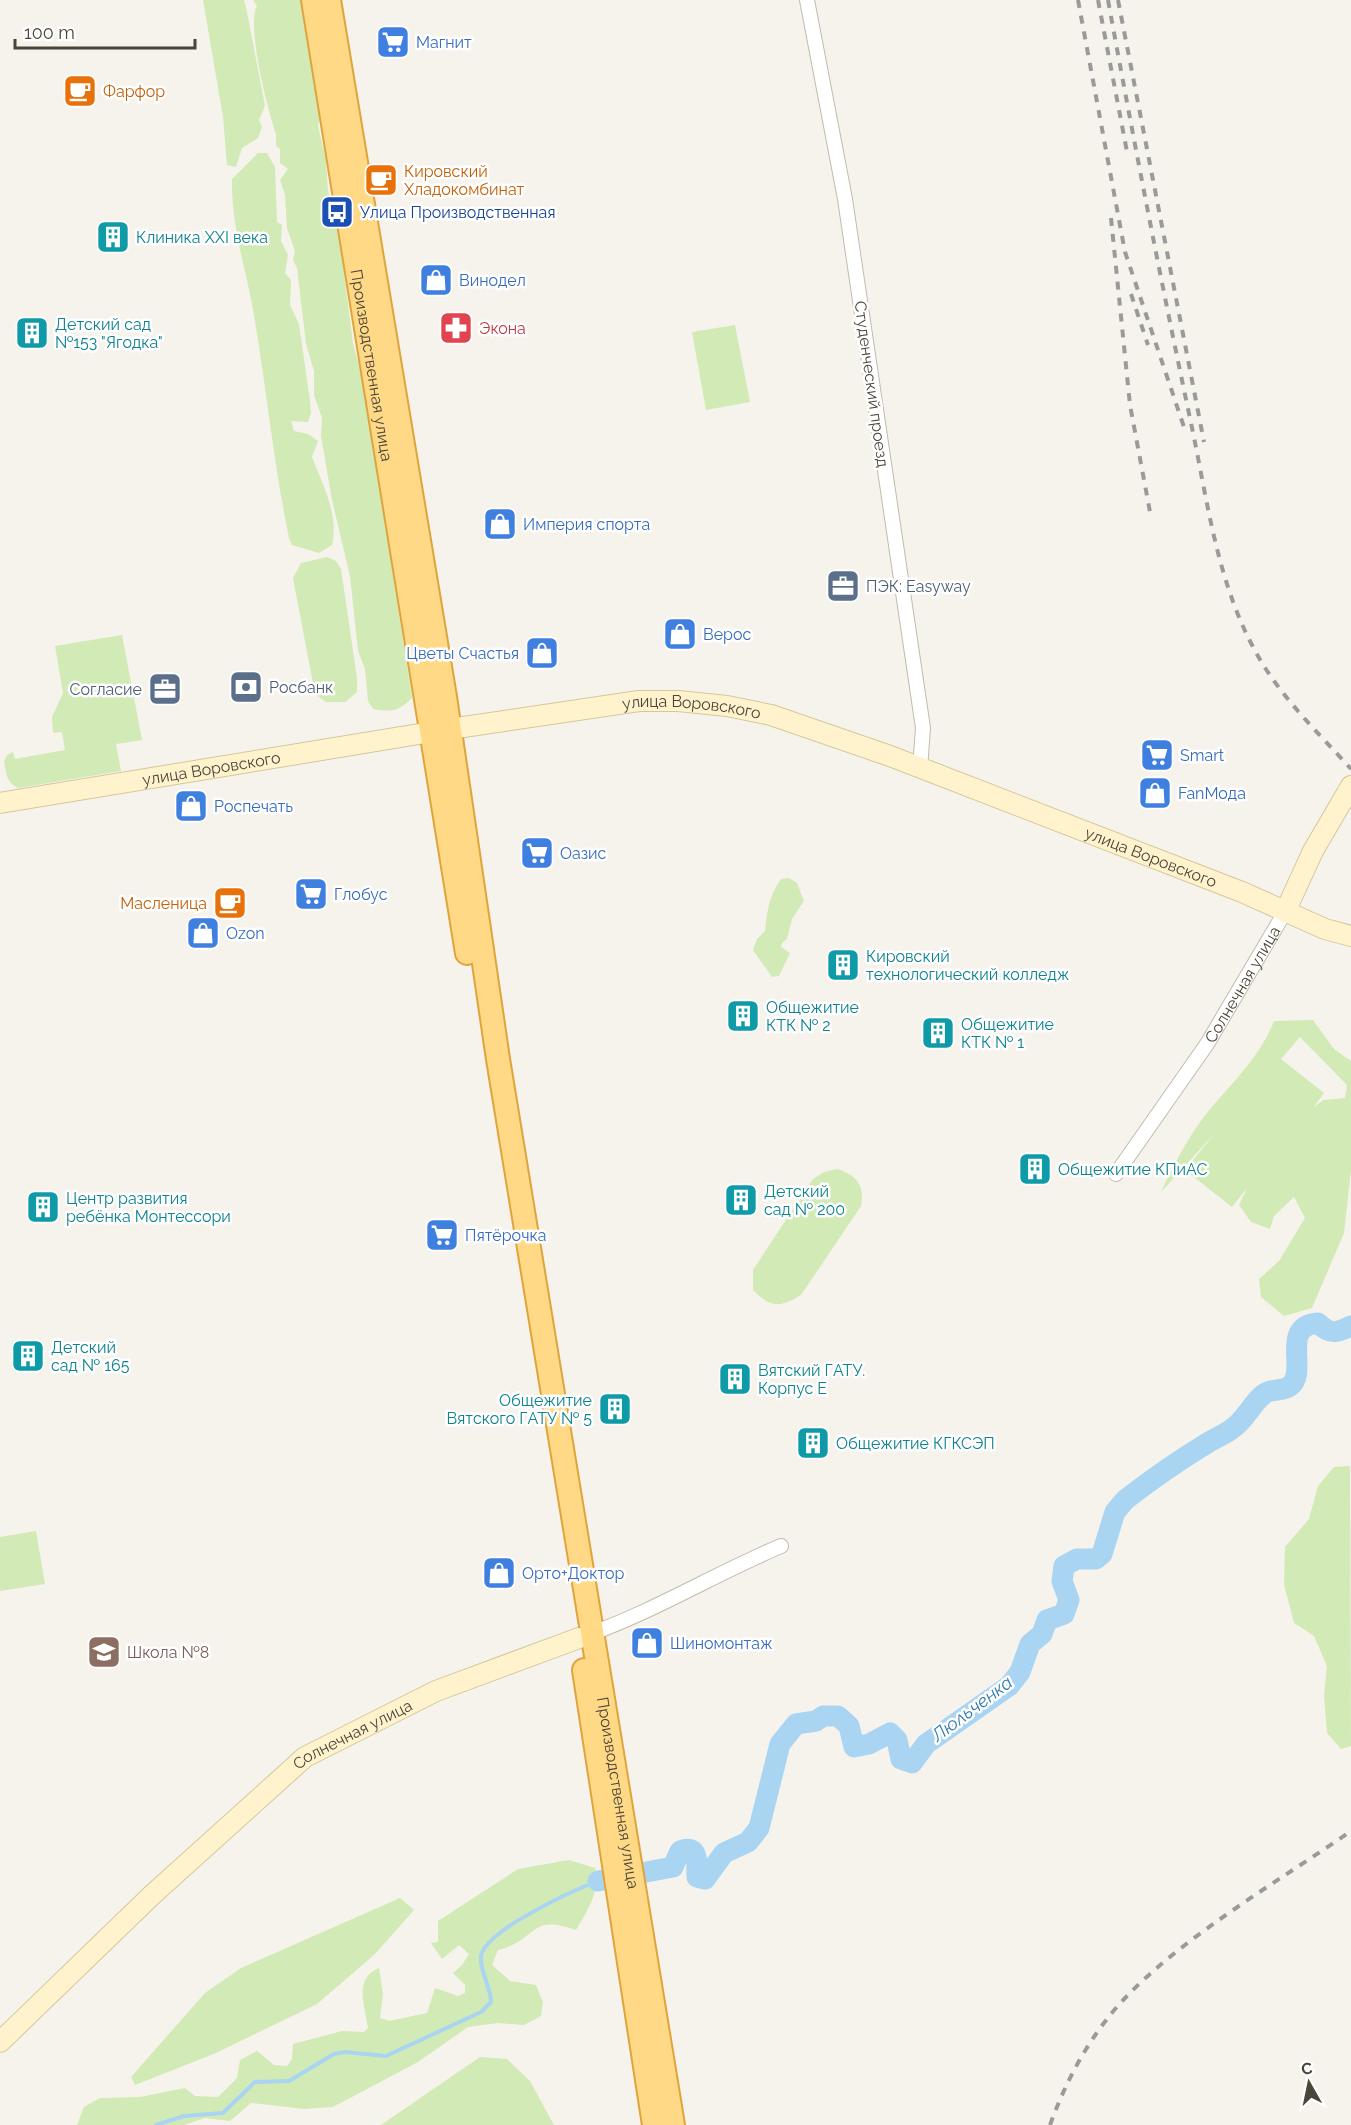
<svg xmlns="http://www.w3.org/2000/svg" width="1351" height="2125" font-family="Raleway,sans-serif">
<rect width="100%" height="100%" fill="#f6f3ec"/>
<!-- green -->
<g fill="#d2eab5" fill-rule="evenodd">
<polygon points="203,0 244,0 246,7 265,106 259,120 262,127 258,138 242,148 236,167 227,165 223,117"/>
<path d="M253 0H303L312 44 309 51 320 115 318 126 326 160 328 192 336 211 353 343 363 381 412 698C398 712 391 712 373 709L368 701 365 669 358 651 350 576 332 500 321 436 322 418 314 395V371L306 344 297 268 293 260 295 251 287 228 285 195 280 180 288 169 280 163V149L276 146V134C268 112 246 24 257 6Z"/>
<path d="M258 153H267L275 167 277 222 282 225 281 241 288 255 285 273 291 280 290 305 299 324 310 401 311 413 308 422 291 421 294 431 308 434 318 441 312 457C323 485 339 515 332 545L319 553 292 545 289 538C273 461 266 382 252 304 244 263 231 222 232 179Z"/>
<polygon points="735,325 750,402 706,410 692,332"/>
<polygon points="327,557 336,561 341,569 357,678 357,692 345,702 326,702 315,694 293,578 301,563"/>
<path d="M122 635 142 740 116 744 121 771 18 788C6 782 6 773 4 761L7 755 13 752 15 759 65 750 62 732 53 733 52 717 63 693 55 646Z"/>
<path d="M789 878 797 883 804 901 792 919 787 939 782 943 781 947 790 953 779 976 772 977 753 950 757 939 765 931C767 912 769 895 781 879Z"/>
<path d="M1313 1020 1334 1049 1351 1061V1170L1344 1233 1312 1308 1284 1316 1261 1297 1259 1279 1279 1261 1305 1218 1294 1197 1274 1216 1270 1229 1251 1222 1239 1205 1247 1188 1232 1207 1185 1170 1215 1133 1161 1192C1175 1162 1190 1133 1211 1108 1234 1081 1261 1055 1274 1021ZM1300 1037 1347 1085 1345 1098 1323 1100 1313 1108 1324 1093 1281 1059Z"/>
<path d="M837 1169C856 1175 865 1185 861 1206L801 1295C780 1308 771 1308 753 1290V1270L813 1179 824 1172Z"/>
<polygon points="1350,1466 1351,1746 1341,1749 1327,1733 1324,1696 1327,1666 1314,1636 1294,1623 1284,1584 1285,1547 1309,1519 1318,1486 1334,1467"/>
<polygon points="36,1531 45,1584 0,1591 0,1537"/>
<path d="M569 1860 595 1868C601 1891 587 1911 576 1930 528 1913 540 1939 498 1950L492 1965 510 1981 536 1985 543 2002 541 2016 524 2025 498 2023 468 2027 418 2062 333 2107 304 2109 251 2103 230 2121 205 2118 184 2125H77L84 2107 100 2098 140 2097 185 2088 195 2096 218 2097 237 2078 240 2060 257 2051 274 2065 287 2066 292 2059 293 2044 342 2031 364 2032 368 2028C365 2005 353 1979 379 1968L383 1994 380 2018 389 2021 427 2013 435 1988 458 1996 465 1993V1985L453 1973 462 1965 469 1954 459 1945 442 1959 431 1943 438 1942V1921L518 1869Z"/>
<polygon points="400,1898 414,1910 375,1954 317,2004 216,2053 135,2085 131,2077 205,1993 241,1968"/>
<polygon points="480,2057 507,2059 530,2081 554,2125 381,2125"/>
</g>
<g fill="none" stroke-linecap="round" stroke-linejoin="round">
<!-- stream -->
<path stroke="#a9d4f2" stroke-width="4" d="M156 2125 184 2116 223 2113 255 2082 289 2081 334 2054 345 2052 386 2056 481 2012 491 2002C491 1987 479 1970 481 1956 486 1930 574 1890 598 1881"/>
<!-- river -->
<path stroke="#a9d4f2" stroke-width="21" d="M598 1881 673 1867 680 1851C701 1843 696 1865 697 1877L705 1879 724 1853 748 1842 759 1828 780 1744 796 1724 816 1721 823 1716H838L849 1726 854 1747 869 1744 890 1733 897 1740 901 1759 912 1763 926 1744 1009 1686 1020 1672 1030 1644 1042 1634 1047 1620 1064 1614 1069 1600 1062 1581 1064 1566 1077 1559H1096L1102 1554 1115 1512 1125 1500C1152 1479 1181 1459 1209 1442 1217 1437 1226 1434 1233 1428 1246 1419 1252 1403 1264 1394 1272 1388 1282 1392 1290 1386 1309 1372 1279 1326 1318 1323 1330 1335 1337 1333 1351 1326"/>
<defs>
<g id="minor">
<polyline points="807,0 845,199 905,606 923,728 920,769"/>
<path id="s1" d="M1116 1174 1207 1044 1285 912"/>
<path d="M593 1633C658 1609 717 1573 781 1546"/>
</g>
<g id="secondary">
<path id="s2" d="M450 729 639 701H678L727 706 771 715 890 756 1242 892 1325 929 1351 936"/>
<path id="s3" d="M0 803 431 732"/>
<polyline points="1285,912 1313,851 1351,786"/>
<path id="s4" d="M0 2042 152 1895 305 1757 436 1691 579 1638"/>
</g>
<g id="trunk">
<path id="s5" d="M313 0 467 953"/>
<path id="s6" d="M329 0 445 697 498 1059 673 2125"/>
<polyline points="584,1670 654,2125"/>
</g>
</defs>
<!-- minor casing -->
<use href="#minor" stroke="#c2bbae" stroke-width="16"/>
<!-- secondary casing -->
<use href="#secondary" stroke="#d6c79b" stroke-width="22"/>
<!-- trunk casing -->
<use href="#trunk" stroke="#e0a43c" stroke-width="26"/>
<!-- minor -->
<use href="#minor" stroke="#fff" stroke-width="14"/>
<!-- secondary -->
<use href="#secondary" stroke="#fff3cd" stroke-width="20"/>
<!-- trunk -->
<use href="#trunk" stroke="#ffd985" stroke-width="22"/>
<!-- rail -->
<g stroke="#9a9a9a" stroke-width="4" stroke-dasharray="8 8" stroke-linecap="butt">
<polyline points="1078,0 1125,252 1186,433"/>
<polyline points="1098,0 1128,157"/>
<path d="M1108 0C1134 142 1161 282 1191 423 1207 498 1216 576 1252 645 1277 694 1315 729 1351 769"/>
<polyline points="1118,0 1204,442"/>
<polyline points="1111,218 1130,405 1150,512"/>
<polyline points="1131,294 1148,345"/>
<path d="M1050 2125C1067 2078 1092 2032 1127 1996 1187 1934 1279 1881 1351 1831"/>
</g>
</g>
<!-- icons -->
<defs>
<symbol id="supermarket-square" viewBox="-11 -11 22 22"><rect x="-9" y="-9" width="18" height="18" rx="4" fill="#3f7fe0" stroke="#fff"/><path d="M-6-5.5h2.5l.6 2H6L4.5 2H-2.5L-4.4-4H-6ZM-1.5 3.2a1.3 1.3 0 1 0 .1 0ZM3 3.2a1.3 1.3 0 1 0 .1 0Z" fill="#fff"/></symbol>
<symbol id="cafe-square" viewBox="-11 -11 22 22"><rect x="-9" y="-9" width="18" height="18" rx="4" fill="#e8710a" stroke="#fff"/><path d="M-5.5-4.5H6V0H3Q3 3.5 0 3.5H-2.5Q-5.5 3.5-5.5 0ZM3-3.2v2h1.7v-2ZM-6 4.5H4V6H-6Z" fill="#fff"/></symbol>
<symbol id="bus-square" viewBox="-11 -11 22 22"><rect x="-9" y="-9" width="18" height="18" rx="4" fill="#1a4fb4" stroke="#fff"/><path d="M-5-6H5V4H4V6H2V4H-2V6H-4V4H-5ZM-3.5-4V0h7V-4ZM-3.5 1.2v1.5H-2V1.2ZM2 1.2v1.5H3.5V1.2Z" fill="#fff"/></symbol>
<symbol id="building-square" viewBox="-11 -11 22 22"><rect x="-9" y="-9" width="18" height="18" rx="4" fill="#0f9aa8" stroke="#fff"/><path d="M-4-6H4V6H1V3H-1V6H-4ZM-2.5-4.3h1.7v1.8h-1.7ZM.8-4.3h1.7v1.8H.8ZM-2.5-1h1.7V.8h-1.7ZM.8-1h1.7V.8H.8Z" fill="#fff"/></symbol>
<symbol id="shop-square" viewBox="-11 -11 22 22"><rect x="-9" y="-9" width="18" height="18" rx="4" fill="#3f7fe0" stroke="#fff"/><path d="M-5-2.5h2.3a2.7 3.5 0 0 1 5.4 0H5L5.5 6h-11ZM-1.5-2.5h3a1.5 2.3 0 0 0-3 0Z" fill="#fff"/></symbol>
<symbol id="pharmacy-square" viewBox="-11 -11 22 22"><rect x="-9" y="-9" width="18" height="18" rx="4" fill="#e0444e" stroke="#fff"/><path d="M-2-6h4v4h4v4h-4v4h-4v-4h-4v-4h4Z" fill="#fff"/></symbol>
<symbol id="office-square" viewBox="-11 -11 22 22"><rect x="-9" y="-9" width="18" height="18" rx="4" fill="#5c6f8a" stroke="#fff"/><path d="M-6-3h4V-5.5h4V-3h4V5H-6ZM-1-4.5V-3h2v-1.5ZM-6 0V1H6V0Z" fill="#fff"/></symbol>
<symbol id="bank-square" viewBox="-11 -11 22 22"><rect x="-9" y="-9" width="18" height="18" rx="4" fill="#5c6f8a" stroke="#fff"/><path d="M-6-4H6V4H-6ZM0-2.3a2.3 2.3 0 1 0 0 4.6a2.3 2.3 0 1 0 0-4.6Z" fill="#fff"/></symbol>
<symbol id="school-square" viewBox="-11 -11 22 22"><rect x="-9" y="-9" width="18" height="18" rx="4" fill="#8d6e63" stroke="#fff"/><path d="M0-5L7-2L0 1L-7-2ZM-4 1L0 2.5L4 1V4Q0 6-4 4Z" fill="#fff"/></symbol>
</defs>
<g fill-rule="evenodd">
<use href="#supermarket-square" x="374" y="23" width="38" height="38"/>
<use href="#cafe-square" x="61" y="72" width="38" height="38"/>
<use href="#cafe-square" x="362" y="161" width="38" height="38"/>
<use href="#bus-square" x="318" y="193" width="38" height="38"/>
<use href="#building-square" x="94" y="218" width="38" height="38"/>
<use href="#shop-square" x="417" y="261" width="38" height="38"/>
<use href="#pharmacy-square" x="437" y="309" width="38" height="38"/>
<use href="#building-square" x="13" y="314" width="38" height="38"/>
<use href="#shop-square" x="481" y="505" width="38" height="38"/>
<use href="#office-square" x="824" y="567" width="38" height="38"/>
<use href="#shop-square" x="661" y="615" width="38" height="38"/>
<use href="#shop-square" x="523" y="634" width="38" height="38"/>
<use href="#bank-square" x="227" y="668" width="38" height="38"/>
<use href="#office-square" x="146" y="670" width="38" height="38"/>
<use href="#supermarket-square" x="1138" y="736" width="38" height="38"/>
<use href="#shop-square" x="1136" y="774" width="38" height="38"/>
<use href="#shop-square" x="172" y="787" width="38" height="38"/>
<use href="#supermarket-square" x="518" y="834" width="38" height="38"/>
<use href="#supermarket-square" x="292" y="875" width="38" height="38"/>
<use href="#cafe-square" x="211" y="884" width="38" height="38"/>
<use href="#shop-square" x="184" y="914" width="38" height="38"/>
<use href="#building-square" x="824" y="946" width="38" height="38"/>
<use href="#building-square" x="724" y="997" width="38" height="38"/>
<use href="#building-square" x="919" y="1014" width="38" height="38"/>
<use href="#building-square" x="1016" y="1150" width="38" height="38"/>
<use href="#building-square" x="722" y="1181" width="38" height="38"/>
<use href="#building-square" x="24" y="1188" width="38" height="38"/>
<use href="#supermarket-square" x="423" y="1216" width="38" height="38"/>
<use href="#building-square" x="9" y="1337" width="38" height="38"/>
<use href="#building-square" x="716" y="1360" width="38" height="38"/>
<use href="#building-square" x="596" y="1390" width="38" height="38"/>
<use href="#building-square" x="794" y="1424" width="38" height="38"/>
<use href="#shop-square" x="480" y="1554" width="38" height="38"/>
<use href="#shop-square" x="628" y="1624" width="38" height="38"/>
<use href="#school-square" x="85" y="1633" width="38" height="38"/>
</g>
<g text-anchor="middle" stroke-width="5" stroke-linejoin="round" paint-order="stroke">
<!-- shop labels -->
<g font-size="16" fill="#366cbe" stroke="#fff" text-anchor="start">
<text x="416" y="48">Магнит</text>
<text x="459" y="286">Винодел</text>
<text x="523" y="530">Империя спорта</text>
<text x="703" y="640">Верос</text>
<text x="519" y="659" text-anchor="end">Цветы Счастья</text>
<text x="1180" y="761">Smart</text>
<text x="1178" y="799">FanМода</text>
<text x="214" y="812">Роспечать</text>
<text x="560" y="859">Оазис</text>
<text x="334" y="900">Глобус</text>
<text x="226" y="939">Ozon</text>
<text x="465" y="1241">Пятёрочка</text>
<text x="522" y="1579">Орто+Доктор</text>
<text x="670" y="1649">Шиномонтаж</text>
</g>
<!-- food labels -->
<g font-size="16" fill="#c56008" stroke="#fff" text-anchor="start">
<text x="103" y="97">Фарфор</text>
<text x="404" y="177">Кировский<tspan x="404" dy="18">Хладокомбинат</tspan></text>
<text x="207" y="909" text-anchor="end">Масленица</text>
</g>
<!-- transit labels -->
<g font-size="16" fill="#164399" stroke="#fff" text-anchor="start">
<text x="360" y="218">Улица Производственная</text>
</g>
<!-- culture labels -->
<g font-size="16" fill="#0d838f" stroke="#fff" text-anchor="start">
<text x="136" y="243">Клиника XXI века</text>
<text x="55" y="330">Детский сад<tspan x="55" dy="18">№153 "Ягодка"</tspan></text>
<text x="866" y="962">Кировский<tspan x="866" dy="18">технологический колледж</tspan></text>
<text x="766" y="1013">Общежитие<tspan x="766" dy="18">КТК № 2</tspan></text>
<text x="961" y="1030">Общежитие<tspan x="961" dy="18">КТК № 1</tspan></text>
<text x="1058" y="1175">Общежитие КПиАС</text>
<text x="764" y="1197">Детский<tspan x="764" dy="18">сад № 200</tspan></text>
<text x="66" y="1204">Центр развития<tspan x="66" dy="18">ребёнка Монтессори</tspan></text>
<text x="51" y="1353">Детский<tspan x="51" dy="18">сад № 165</tspan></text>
<text x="758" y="1376">Вятский ГАТУ.<tspan x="758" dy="18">Корпус Е</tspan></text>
<text x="592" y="1406" text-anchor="end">Общежитие<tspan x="592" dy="18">Вятского ГАТУ № 5</tspan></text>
<text x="836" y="1449">Общежитие КГКСЭП</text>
</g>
<!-- health labels -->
<g font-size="16" fill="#be3a42" stroke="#fff" text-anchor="start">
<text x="479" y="334">Экона</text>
</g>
<!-- street labels -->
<g font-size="16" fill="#4b4439" stroke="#fff">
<text dy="6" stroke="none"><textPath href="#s5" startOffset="370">Производственная улица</textPath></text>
<text transform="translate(872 384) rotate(82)" y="6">Студенческий проезд</text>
<text dy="6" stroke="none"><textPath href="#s2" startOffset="244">улица Воровского</textPath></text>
<text dy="6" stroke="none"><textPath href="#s3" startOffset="214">улица Воровского</textPath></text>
<text dy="6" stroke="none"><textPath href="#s2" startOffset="730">улица Воровского</textPath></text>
<text dy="6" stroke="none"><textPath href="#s1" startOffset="228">Солнечная улица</textPath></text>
<text dy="6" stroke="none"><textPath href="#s4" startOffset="470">Солнечная улица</textPath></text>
<text dy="6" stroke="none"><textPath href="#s6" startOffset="1816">Производственная улица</textPath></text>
</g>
<!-- service labels -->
<g font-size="16" fill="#4e5e75" stroke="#fff" text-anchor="start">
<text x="866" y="592">ПЭК: Easyway</text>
<text x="269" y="693">Росбанк</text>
<text x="142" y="695" text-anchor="end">Согласие</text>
</g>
<!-- education labels -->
<g font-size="16" fill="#785e54" stroke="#fff" text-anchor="start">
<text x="127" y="1658">Школа №8</text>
</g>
<!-- water labels -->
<g font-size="18" font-style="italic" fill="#2e7ab2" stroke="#fff">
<text transform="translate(972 1709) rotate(-37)" y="6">Люльченка</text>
</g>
</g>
<!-- north arrow -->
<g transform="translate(1309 2083) rotate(351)" stroke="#ffffff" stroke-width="4.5" paint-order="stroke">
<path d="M0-4.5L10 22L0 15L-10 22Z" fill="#4b4439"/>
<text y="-9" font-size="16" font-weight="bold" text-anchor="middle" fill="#4b4439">С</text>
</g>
<!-- scale -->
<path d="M15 39v9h180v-9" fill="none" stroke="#4b4439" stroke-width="3"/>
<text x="24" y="39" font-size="18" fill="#4b4439" stroke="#ffffff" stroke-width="4.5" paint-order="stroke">100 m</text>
</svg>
